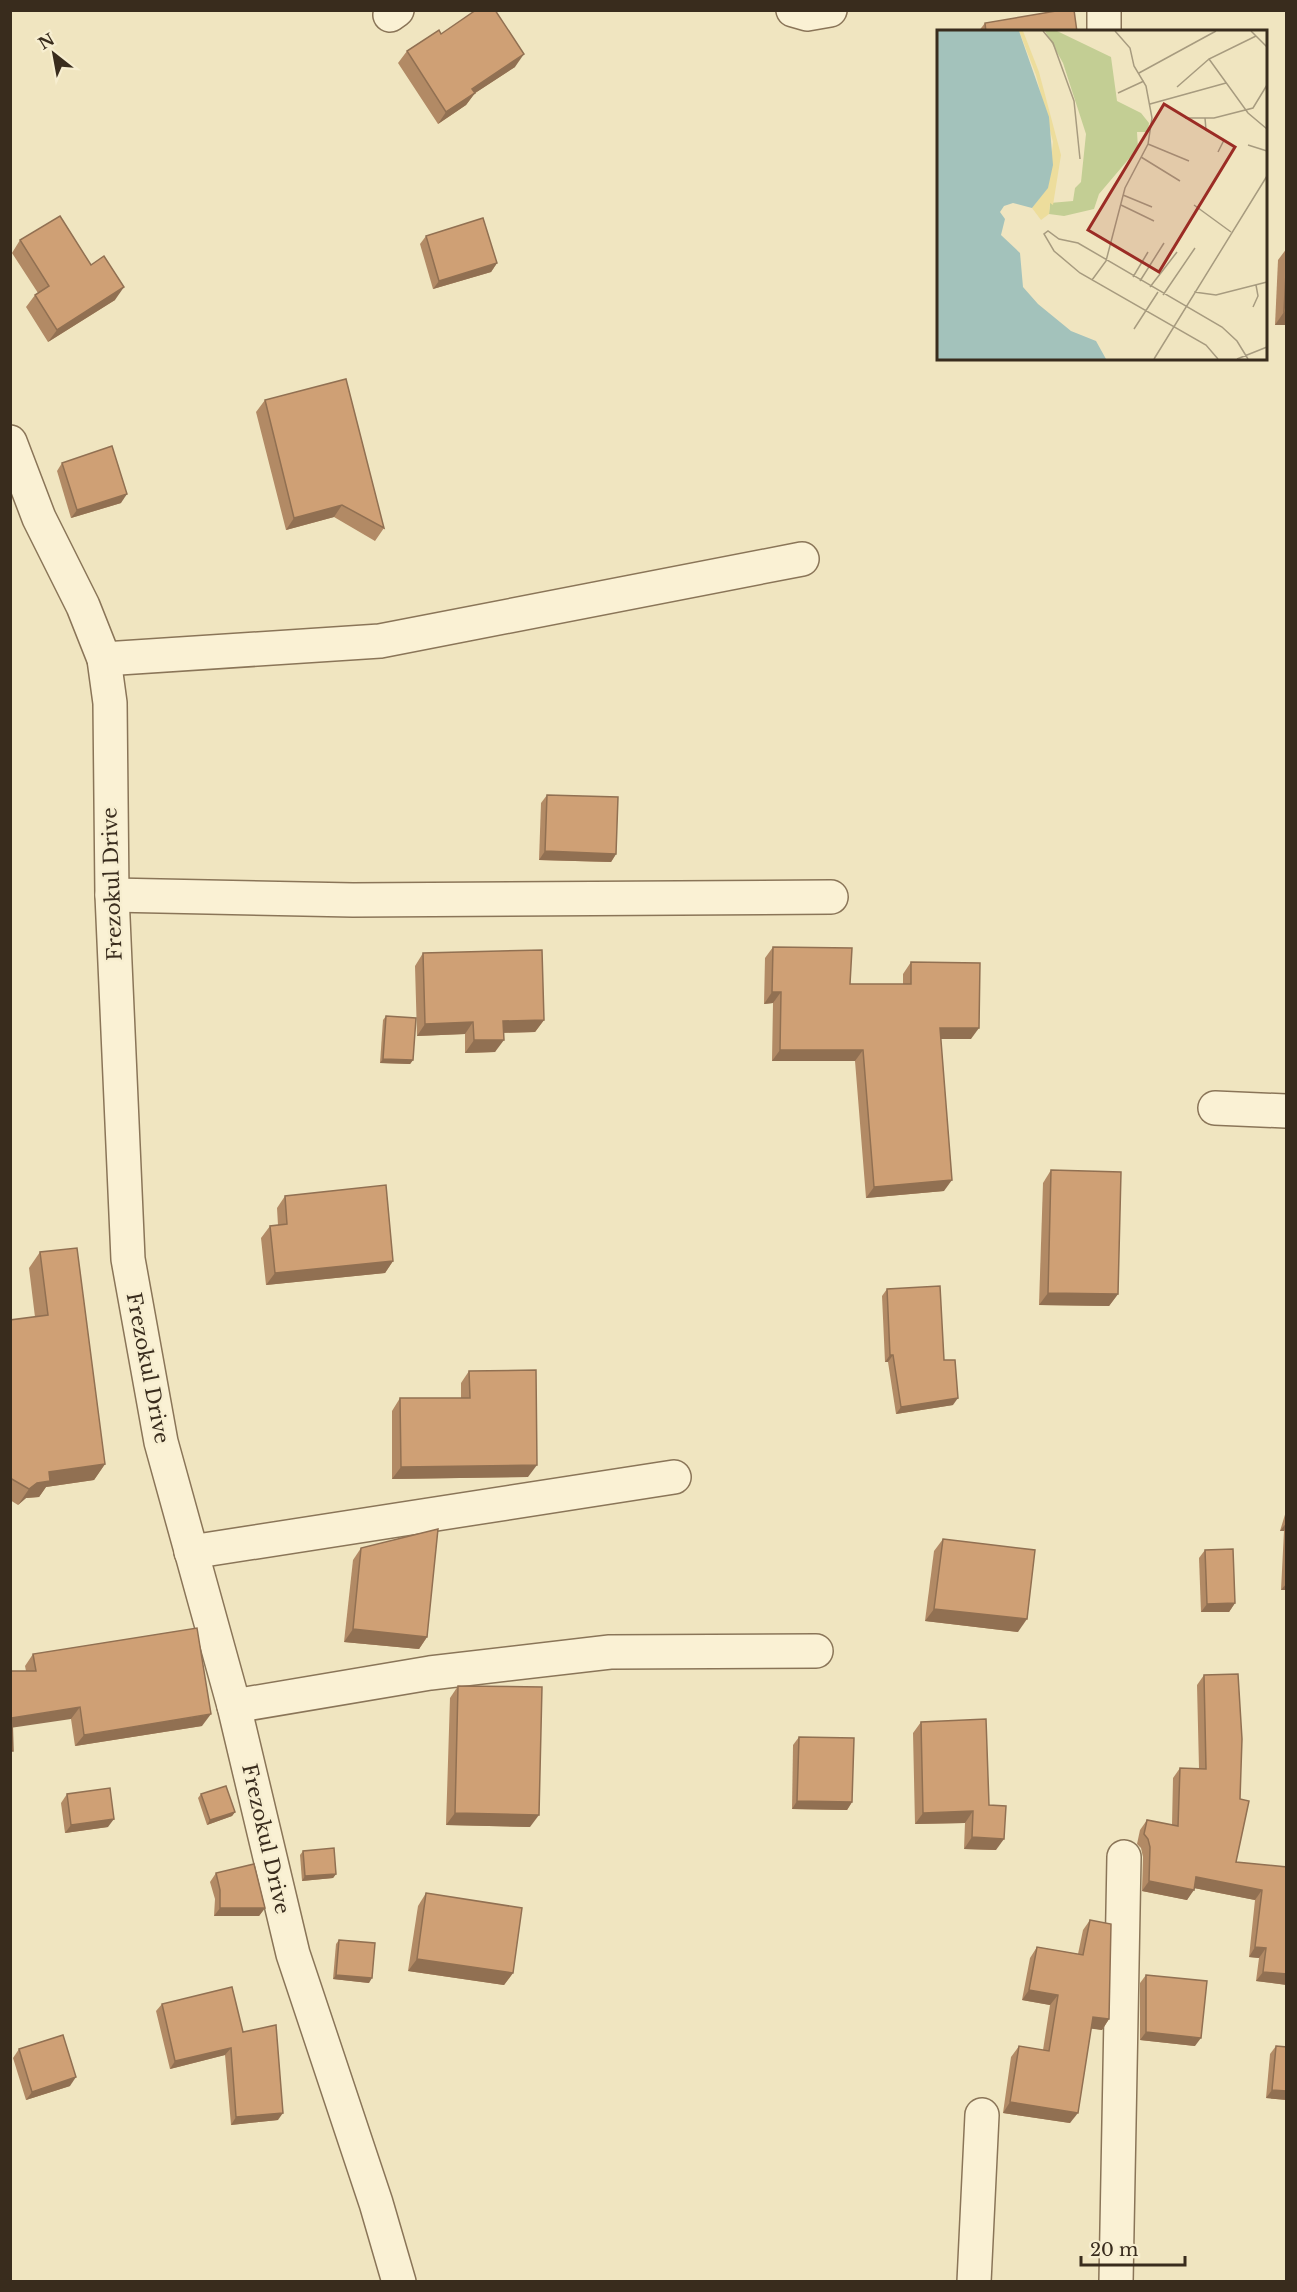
<svg xmlns="http://www.w3.org/2000/svg" width="1297" height="2292" font-family="'Libre Baskerville',serif">
<rect width="100%" height="100%" fill="#f0e5c0"/>
<g fill="none" stroke-linecap="round" stroke-linejoin="round">
<defs>
<g id="minor">
<polyline points="793,10 807,14 830,10"/>
<polyline points="390,15 397,10"/>
<polyline points="1104,32 1104,10"/>
<polyline points="10,442 39,518 83,606 104,659 110,703 112,895 128,1259 161,1442 234,1706 293,1954 376,2203 399,2282"/>
<polyline points="104,659 380,641 802,559"/>
<polyline points="112,895 353,900 831,897"/>
<polyline points="1215,1108 1286,1111"/>
<polyline points="191,1552 674,1477"/>
<polyline points="234,1706 430,1673 610,1652 816,1651"/>
<polyline points="974,2282 982,2115"/>
<polyline points="1116,2282 1124,1857"/>
</g>
</defs>
<!-- minor casing -->
<use href="#minor" stroke="#8a7558" stroke-width="36"/>
<!-- minor -->
<use href="#minor" stroke="#faf1d4" stroke-width="33"/>
</g>
<!-- wall -->
<g fill="#b28a65">
<polygon points="985,23 1077,32 978,32"/>
<polygon points="441,34 515,67 475,93 466,105 438,124 398,63 407,51"/>
<polygon points="426,236 497,263 491,272 433,289 420,244"/>
<polygon points="20,240 91,265 115,300 48,342 26,307 35,295 38,293 12,253"/>
<polygon points="1287,248 1287,325 1275,325 1278,260"/>
<polygon points="265,400 384,528 375,541 334,517 286,530 256,412"/>
<polygon points="62,463 121,503 71,518 57,471"/>
<polygon points="547,795 616,854 611,862 539,860 541,803"/>
<polygon points="773,947 850,984 903,984 903,974 911,962 971,1039 941,1039 944,1191 866,1198 855,1061 772,1061 773,1003 764,1004 765,958"/>
<polygon points="423,953 544,1020 535,1032 503,1033 495,1052 465,1053 465,1034 417,1036 415,966"/>
<polygon points="386,1016 413,1060 410,1064 380,1063 383,1020"/>
<polygon points="1051,1170 1118,1294 1109,1306 1039,1305 1043,1183"/>
<polygon points="285,1196 393,1261 385,1273 266,1285 261,1238 270,1226 278,1225 277,1208"/>
<polygon points="40,1252 105,1464 94,1480 46,1487 39,1497 26,1498 18,1505 10,1500 10,1320 35,1317 29,1268"/>
<polygon points="887,1289 944,1360 953,1405 896,1414 888,1362 885,1362 882,1296"/>
<polygon points="469,1371 528,1477 392,1479 392,1411 400,1398 461,1398 461,1383"/>
<polygon points="1287,1508 1287,1590 1281,1590 1284,1531 1280,1531"/>
<polygon points="943,1539 1018,1632 925,1621 934,1551"/>
<polygon points="361,1548 427,1637 419,1649 344,1642 353,1560"/>
<polygon points="1205,1550 1235,1603 1229,1612 1201,1612 1199,1558"/>
<polygon points="33,1654 202,1726 75,1746 71,1719 10,1671 26,1671 25,1666"/>
<polygon points="1204,1675 1236,1862 1287,1867 1287,1985 1256,1981 1259,1958 1249,1957 1255,1900 1194,1888 1187,1900 1142,1891 1143,1857 1141,1848 1137,1844 1140,1830 1147,1820 1172,1825 1173,1778 1180,1768 1199,1768 1197,1685"/>
<polygon points="458,1686 530,1827 446,1825 450,1698"/>
<polygon points="921,1722 989,1805 996,1850 964,1849 965,1823 915,1824 913,1733"/>
<polygon points="799,1737 852,1802 847,1810 792,1809 793,1745"/>
<polygon points="67,1794 108,1827 65,1833 61,1803"/>
<polygon points="201,1794 235,1812 232,1816 207,1825 198,1798"/>
<polygon points="303,1851 336,1874 333,1878 302,1881 300,1855"/>
<polygon points="216,1873 265,1908 259,1916 214,1916 215,1899 210,1882"/>
<polygon points="426,1893 513,1973 504,1985 408,1971 418,1906"/>
<polygon points="1090,1920 1109,2019 1102,2030 1091,2028 1070,2123 1003,2113 1011,2057 1019,2046 1043,2050 1050,2005 1022,2000 1030,1958 1037,1947 1078,1954 1083,1930"/>
<polygon points="339,1940 369,1983 333,1979 336,1944"/>
<polygon points="1146,1975 1195,2046 1140,2040 1140,1983"/>
<polygon points="162,2004 243,2032 278,2120 231,2125 225,2055 170,2069 156,2011"/>
<polygon points="1276,2046 1287,2100 1266,2098 1270,2054"/>
<polygon points="19,2049 70,2086 26,2100 13,2058"/>
</g>
<!-- shaded-wall -->
<g fill="#917052">
<polygon points="524,54 515,67 463,101 472,89"/>
<polygon points="475,93 466,105 438,124 446,112"/>
<polygon points="497,263 491,272 433,289 439,281"/>
<polygon points="124,287 115,300 48,342 57,330"/>
<polygon points="1284,312 1287,313 1287,325 1275,325"/>
<polygon points="127,494 121,503 71,518 77,510"/>
<polygon points="342,505 334,517 286,530 294,518"/>
<polygon points="545,851 616,854 611,862 539,860"/>
<polygon points="772,992 781,992 773,1003 764,1004"/>
<polygon points="544,1020 535,1032 494,1033 503,1021"/>
<polygon points="473,1022 465,1034 417,1036 425,1024"/>
<polygon points="940,1028 979,1028 971,1039 932,1039"/>
<polygon points="474,1040 504,1040 495,1052 465,1053"/>
<polygon points="780,1050 863,1050 855,1061 772,1061"/>
<polygon points="383,1059 413,1060 410,1064 380,1063"/>
<polygon points="952,1180 944,1191 866,1198 874,1187"/>
<polygon points="393,1261 385,1273 266,1285 275,1273"/>
<polygon points="1048,1293 1118,1294 1109,1306 1039,1305"/>
<polygon points="890,1355 893,1355 888,1362 885,1362"/>
<polygon points="958,1398 953,1405 896,1414 901,1407"/>
<polygon points="105,1464 94,1480 46,1487 39,1497 26,1498 18,1505 29,1489 49,1472"/>
<polygon points="537,1465 528,1477 392,1479 401,1467"/>
<polygon points="1287,1522 1287,1527 1284,1531 1280,1531"/>
<polygon points="1287,1583 1287,1590 1281,1590"/>
<polygon points="1235,1603 1229,1612 1201,1612 1207,1604"/>
<polygon points="934,1609 1027,1619 1018,1632 925,1621"/>
<polygon points="353,1629 427,1637 419,1649 344,1642"/>
<polygon points="80,1707 71,1719 10,1728 12,1718"/>
<polygon points="211,1714 202,1726 75,1746 84,1735"/>
<polygon points="797,1801 852,1802 847,1810 792,1809"/>
<polygon points="973,1811 965,1823 915,1824 923,1813"/>
<polygon points="235,1812 232,1816 207,1825 210,1820"/>
<polygon points="455,1813 539,1815 530,1827 446,1825"/>
<polygon points="114,1819 108,1827 65,1833 71,1825"/>
<polygon points="972,1837 1004,1839 996,1850 964,1849"/>
<polygon points="336,1874 333,1878 302,1881 305,1876"/>
<polygon points="1196,1877 1262,1890 1255,1900 1189,1887"/>
<polygon points="1149,1881 1194,1890 1187,1900 1142,1891"/>
<polygon points="220,1908 265,1908 259,1916 214,1916"/>
<polygon points="1255,1947 1266,1948 1259,1958 1249,1957"/>
<polygon points="417,1959 513,1973 504,1985 408,1971"/>
<polygon points="1263,1972 1287,1974 1287,1985 1256,1981"/>
<polygon points="336,1975 372,1978 369,1983 333,1979"/>
<polygon points="1029,1990 1058,1995 1050,2005 1022,2000"/>
<polygon points="1093,2017 1109,2019 1102,2030 1086,2028"/>
<polygon points="1146,2032 1201,2038 1195,2046 1140,2040"/>
<polygon points="231,2048 225,2055 170,2069 175,2061"/>
<polygon points="76,2077 70,2086 26,2100 32,2092"/>
<polygon points="1272,2090 1287,2091 1287,2100 1266,2098"/>
<polygon points="1010,2102 1078,2113 1070,2123 1003,2113"/>
<polygon points="283,2113 278,2120 231,2125 236,2117"/>
</g>
<!-- building -->
<g fill="#cfa075" stroke="#917052" stroke-width="1.5">
<polygon points="476,10 495,10 524,54 472,89 475,93 446,112 407,51 439,30 441,34"/>
<polygon points="1062,10 1074,10 1077,32 986,32 985,23"/>
<polygon points="60,216 91,265 104,256 124,287 57,330 35,295 49,286 20,240"/>
<polygon points="483,218 497,263 439,281 426,236"/>
<polygon points="1287,253 1287,313 1284,312"/>
<polygon points="346,379 384,528 342,505 294,518 265,400"/>
<polygon points="112,446 127,494 77,510 62,463"/>
<polygon points="547,795 618,797 616,854 545,851"/>
<polygon points="773,947 852,948 850,984 911,984 911,962 980,963 979,1028 940,1028 952,1180 874,1187 863,1050 780,1050 781,992 772,992"/>
<polygon points="542,950 544,1020 503,1021 504,1040 474,1040 473,1022 425,1024 423,953"/>
<polygon points="386,1016 416,1018 413,1060 383,1059"/>
<polygon points="1051,1170 1121,1172 1118,1294 1048,1293"/>
<polygon points="386,1185 393,1261 275,1273 270,1226 287,1224 285,1196"/>
<polygon points="77,1248 105,1464 49,1472 50,1481 37,1483 29,1489 10,1478 10,1320 48,1315 40,1252"/>
<polygon points="940,1286 944,1360 955,1360 958,1398 901,1407 893,1355 890,1355 887,1289"/>
<polygon points="536,1370 537,1465 401,1467 400,1398 470,1398 469,1371"/>
<polygon points="438,1529 427,1637 353,1629 361,1548"/>
<polygon points="943,1539 1035,1550 1027,1619 934,1609"/>
<polygon points="1233,1549 1235,1603 1207,1604 1205,1550"/>
<polygon points="197,1628 211,1714 84,1735 80,1707 12,1718 13,1751 10,1751 10,1671 36,1671 33,1654"/>
<polygon points="1238,1674 1242,1739 1240,1799 1249,1801 1236,1862 1287,1867 1287,1974 1263,1972 1266,1948 1255,1947 1262,1890 1196,1877 1194,1890 1149,1881 1150,1847 1148,1839 1144,1834 1147,1820 1178,1826 1180,1768 1206,1769 1204,1675"/>
<polygon points="458,1686 542,1687 539,1815 455,1813"/>
<polygon points="986,1719 989,1805 1006,1806 1004,1839 972,1837 973,1811 923,1813 921,1722"/>
<polygon points="799,1737 854,1738 852,1802 797,1801"/>
<polygon points="226,1786 235,1812 210,1820 201,1794"/>
<polygon points="110,1788 114,1819 71,1825 67,1794"/>
<polygon points="334,1848 336,1874 305,1876 303,1851"/>
<polygon points="254,1864 265,1908 220,1908 220,1890 216,1873"/>
<polygon points="426,1893 522,1908 513,1973 417,1959"/>
<polygon points="1090,1920 1111,1924 1109,2019 1093,2017 1078,2113 1010,2102 1019,2046 1049,2051 1058,1995 1029,1990 1037,1947 1083,1955"/>
<polygon points="339,1940 375,1943 372,1978 336,1975"/>
<polygon points="1146,1975 1207,1981 1201,2038 1146,2032"/>
<polygon points="232,1987 243,2032 276,2025 283,2113 236,2117 231,2048 175,2061 162,2004"/>
<polygon points="63,2035 76,2077 32,2092 19,2049"/>
<polygon points="1276,2046 1287,2047 1287,2091 1272,2090"/>
</g>
<g text-anchor="middle" stroke-width="5" stroke-linejoin="round" paint-order="stroke">
<!-- street labels -->
<g font-size="20" fill="#392c1d" stroke="#f7eed0">
<text transform="translate(112 884) rotate(-92)" y="7">Frezokul Drive</text>
<text transform="translate(148 1368) rotate(79)" y="7">Frezokul Drive</text>
<text transform="translate(266 1839) rotate(77)" y="7">Frezokul Drive</text>
</g>
</g>
<!-- overview -->
<g transform="translate(937 30)">
<rect width="330" height="330" fill="#f0e5c0"/>
<path d="M108 1H120L174 27 180 71 204 83 212 93 211 102H200L201 118 162 164 157 179 127 186 112 184 113 173 136 171 138 158 144 152 149 104 126 33Z" fill="#c3ce94"/>
<path d="M82 1H86L102 42 124 125 116 175 113 173 112 184 104 190 95 178 111 157 116 112 99 45Z" fill="#eddd9c"/>
<path d="M0 1H82L112 87 116 135 111 158 95 178 76 173 67 176 63 182 68 189 64 205 83 223 86 257 101 274 134 301 159 311 169 329H0Z" fill="#a3c2bb"/>
<path fill="none" stroke="#a79b7f" stroke-width="1.5" d="M106 1 116 13 137 71 143 129M314 1 330 17M319 6 272 29 311 83 330 99M202 43 279 1M240 57 272 29M181 63 207 51M213 74 289 53M248 88H277L316 78 330 55M268 88 269 100 287 110 281 122M211 114 252 131M311 115 330 121M204 127 243 151M186 165 215 177M184 175 217 191M257 175 294 202M196 247 211 222M155 250 169 231 188 158 211 114 215 88 209 56 197 36 193 18 178 1M203 251 227 213M213 257 240 222M257 262 279 265 330 252M226 265 258 218M316 277 321 266 319 255M197 299 221 262M217 329 330 146M281 329 269 315 143 243 117 221 107 204 111 201 122 209 141 213 285 297 300 311 311 329M300 329 330 317"/>
<path fill="#9b2c25" fill-opacity="0.15" stroke="#9b2c25" stroke-width="3" d="M227 74 298 117 222 242 151 200Z"/>
<rect width="330" height="330" fill="none" stroke="#392c1d" stroke-width="3"/>
</g>
<!-- border -->
<rect width="1297" height="2292" fill="none" stroke="#392c1d" stroke-width="24"/>
<!-- north arrow -->
<g transform="translate(54 54) rotate(329)" stroke="#f7eed0" stroke-width="4.5" paint-order="stroke">
<path d="M0-4.5L10 22L0 15L-10 22Z" fill="#392c1d"/>
<text y="-9" font-size="16" font-weight="bold" text-anchor="middle" fill="#392c1d">N</text>
</g>
<!-- scale -->
<path d="M1081 2256v9h104v-9" fill="none" stroke="#392c1d" stroke-width="3"/>
<text x="1090" y="2256" font-size="18" fill="#392c1d" stroke="#f7eed0" stroke-width="4.5" paint-order="stroke">20 m</text>
</svg>
